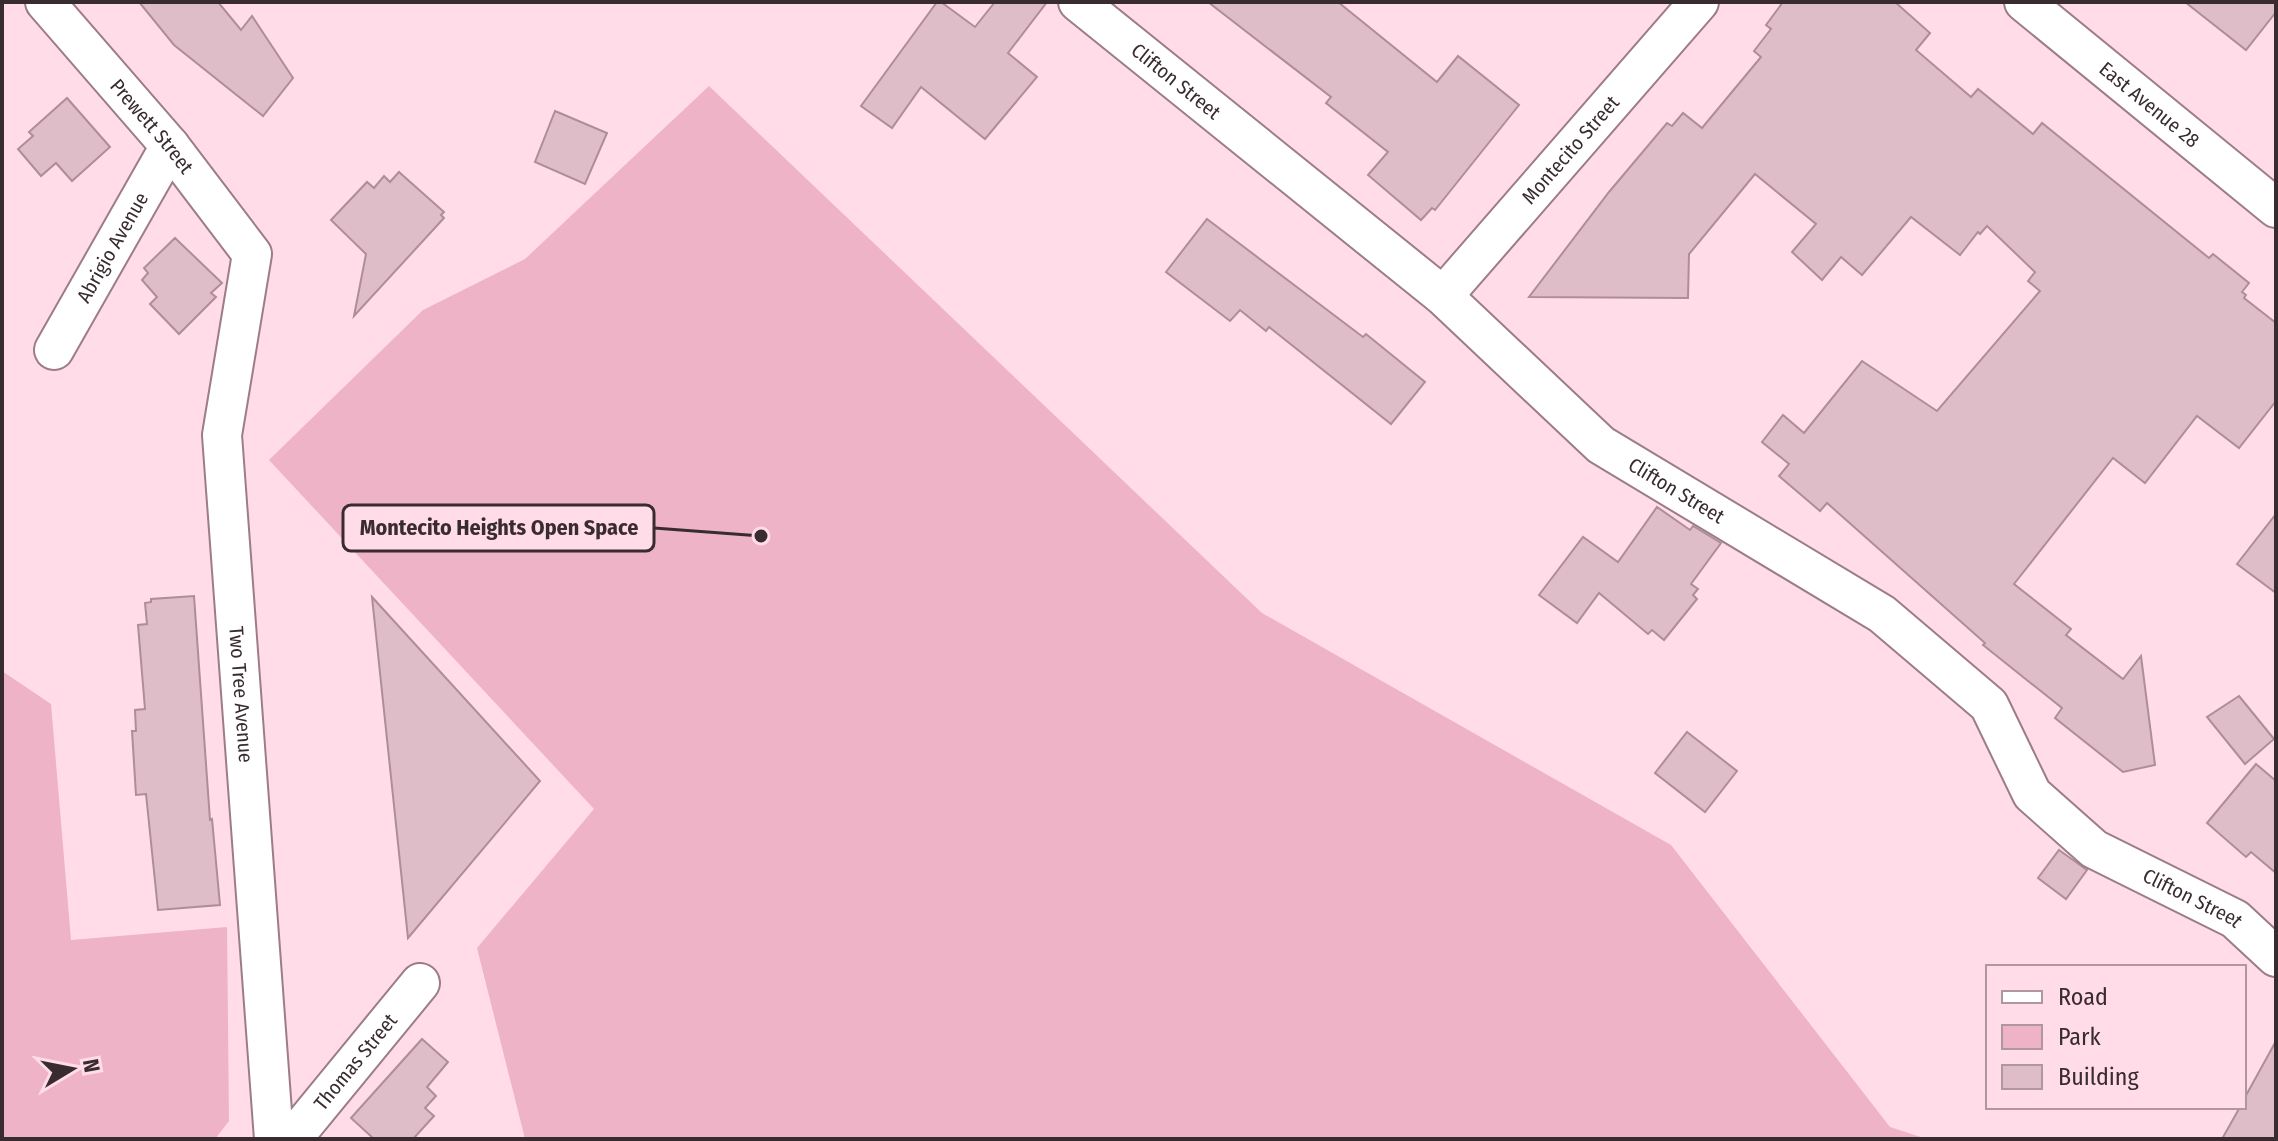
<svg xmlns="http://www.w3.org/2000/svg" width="2278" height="1141" font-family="'Fira Sans Condensed',sans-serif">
<rect width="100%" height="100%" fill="#ffdce7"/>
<!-- green -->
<g fill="#efb3c7">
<polygon points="709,86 1262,613 1671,845 1890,1127 1927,1139 525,1139 477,948 594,809 269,460 423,310 525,259"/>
<polygon points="2,671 51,704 71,940 227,927 229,1121 215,1139 2,1139"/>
</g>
<!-- building -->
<g fill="#debdc8" stroke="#ad8e98" stroke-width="2">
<polygon points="139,2 218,2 241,30 252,16 293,78 263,116 174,45"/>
<polygon points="937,2 941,2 975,27 995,2 1047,2 1008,53 1037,77 985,139 921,87 892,128 861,106"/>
<polygon points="1208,2 1338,2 1437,82 1458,56 1519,105 1435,210 1432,208 1421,220 1368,175 1388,152 1326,103 1331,97"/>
<polygon points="1783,2 1895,2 1930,33 1916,50 1971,97 1978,89 2033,134 2042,123 2209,258 2213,254 2249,283 2242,292 2246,295 2244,298 2276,323 2276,401 2239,448 2197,416 2145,483 2113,458 2014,584 2071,629 2066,635 2123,679 2141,656 2155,765 2123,772 2055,718 2062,708 1983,645 1985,643 1827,503 1820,511 1779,476 1789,464 1762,442 1783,415 1804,433 1862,361 1937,411 2040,291 2028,281 2035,272 1987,226 1980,234 1978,232 1960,255 1911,217 1862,275 1841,257 1822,280 1792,252 1816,224 1755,174 1689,254 1688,298 1529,297 1609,192 1667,123 1672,126 1683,113 1702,128 1761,57 1754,51 1771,29 1766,25"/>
<polygon points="2185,2 2276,2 2276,12 2246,50"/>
<polygon points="67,98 110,147 72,181 56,163 41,176 18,149 33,136 29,132"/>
<polygon points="555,111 607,133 585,184 535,162"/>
<polygon points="399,172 444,212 441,215 444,218 354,316 366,254 331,220 367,182 374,188 384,176 390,182"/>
<polygon points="1207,219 1363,337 1366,334 1425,382 1391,424 1269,327 1266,331 1240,310 1230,321 1166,272"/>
<polygon points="175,238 222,283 211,293 216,297 179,334 150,304 157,297 142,280 148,273 144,268"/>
<polygon points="1657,507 1690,530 1693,526 1721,543 1691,584 1698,589 1693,595 1697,599 1664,640 1652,630 1648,634 1599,593 1577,623 1539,595 1583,537 1618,562"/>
<polygon points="2276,514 2276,593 2237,564"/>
<polygon points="194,596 210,820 212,819 220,905 158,910 146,794 136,795 132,731 136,731 135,710 145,709 138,625 147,624 145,603 151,602 151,599"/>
<polygon points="372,597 540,781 408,938"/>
<polygon points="2239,696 2274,739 2245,764 2207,717"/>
<polygon points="1687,732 1737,771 1705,812 1655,773"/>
<polygon points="2256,764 2276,781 2276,873 2251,852 2246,857 2207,823"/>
<polygon points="2059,850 2087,870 2066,899 2038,878"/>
<polygon points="422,1039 448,1062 427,1087 436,1096 425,1108 434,1116 413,1139 374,1139 351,1118"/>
<polygon points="2276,1041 2276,1139 2222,1139 2240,1107 2244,1107 2244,1099"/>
</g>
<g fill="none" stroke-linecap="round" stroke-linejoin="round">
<defs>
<g id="minor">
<path id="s1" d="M45 2 170 146 252 254 222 435 274 1139"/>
<path id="s2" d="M1078 2 1443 296 1601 445 1882 614 1989 705 2032 794 2094 849 2235 919 2276 957"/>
<path id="s3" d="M2024 2 2276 208"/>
<path id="s4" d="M1443 296 1699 2"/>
<path id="s5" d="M54 350 170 146"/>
<path id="s6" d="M292 1139 420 983"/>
</g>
</defs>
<!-- minor casing -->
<use href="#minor" stroke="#9c7d87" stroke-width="42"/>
<!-- minor -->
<use href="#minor" stroke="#fff" stroke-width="38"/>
</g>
<g text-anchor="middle" stroke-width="6" stroke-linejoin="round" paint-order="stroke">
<!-- street labels -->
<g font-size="20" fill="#392c31" stroke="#ffdce7">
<text dy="7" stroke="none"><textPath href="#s2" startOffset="126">Clifton Street</textPath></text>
<text dy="7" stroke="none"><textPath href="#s3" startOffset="162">East Avenue 28</textPath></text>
<text dy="7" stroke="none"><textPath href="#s1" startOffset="164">Prewett Street</textPath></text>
<text dy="7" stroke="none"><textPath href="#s4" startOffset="194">Montecito Street</textPath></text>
<text dy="7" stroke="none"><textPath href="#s5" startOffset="118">Abrigio Avenue</textPath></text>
<text dy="7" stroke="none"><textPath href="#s2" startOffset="774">Clifton Street</textPath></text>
<text dy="7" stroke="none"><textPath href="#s1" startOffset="770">Two Tree Avenue</textPath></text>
<text dy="7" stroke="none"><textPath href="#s2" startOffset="1446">Clifton Street</textPath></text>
<text dy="7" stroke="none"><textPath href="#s6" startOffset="100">Thomas Street</textPath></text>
</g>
</g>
<!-- callouts -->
<path fill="none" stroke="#392c31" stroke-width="3" d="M761 536L654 528"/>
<circle fill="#392c31" stroke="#ffdce7" stroke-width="3" cx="761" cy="536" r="8"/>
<rect fill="#ffdce7" stroke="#392c31" stroke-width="3" x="343" y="505" width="311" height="46" rx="8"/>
<g font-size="22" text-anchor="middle" font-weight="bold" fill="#392c31">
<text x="499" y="535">Montecito Heights Open Space</text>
</g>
<!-- border -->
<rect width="2278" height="1141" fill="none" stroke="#392c31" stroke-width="8"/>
<!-- legend -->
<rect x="1986" y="965" width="260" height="144" fill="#ffdce7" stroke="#b0969e" stroke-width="2"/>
<rect x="2002" y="991" width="40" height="12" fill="#ffffff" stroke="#b0969e" stroke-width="2"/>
<text x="2058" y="1005" font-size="24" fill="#392c31">Road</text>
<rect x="2002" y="1025" width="40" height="24" fill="#efb3c7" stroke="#b0969e" stroke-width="2"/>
<text x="2058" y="1045" font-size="24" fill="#392c31">Park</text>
<rect x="2002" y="1065" width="40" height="24" fill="#debdc8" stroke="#b0969e" stroke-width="2"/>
<text x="2058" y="1085" font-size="24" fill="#392c31">Building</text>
<!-- north arrow -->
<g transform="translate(72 1069) rotate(80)" stroke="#ffdce7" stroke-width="6" paint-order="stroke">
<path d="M0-6L14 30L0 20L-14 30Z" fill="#392c31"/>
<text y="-12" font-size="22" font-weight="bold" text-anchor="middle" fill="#392c31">N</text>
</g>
</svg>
